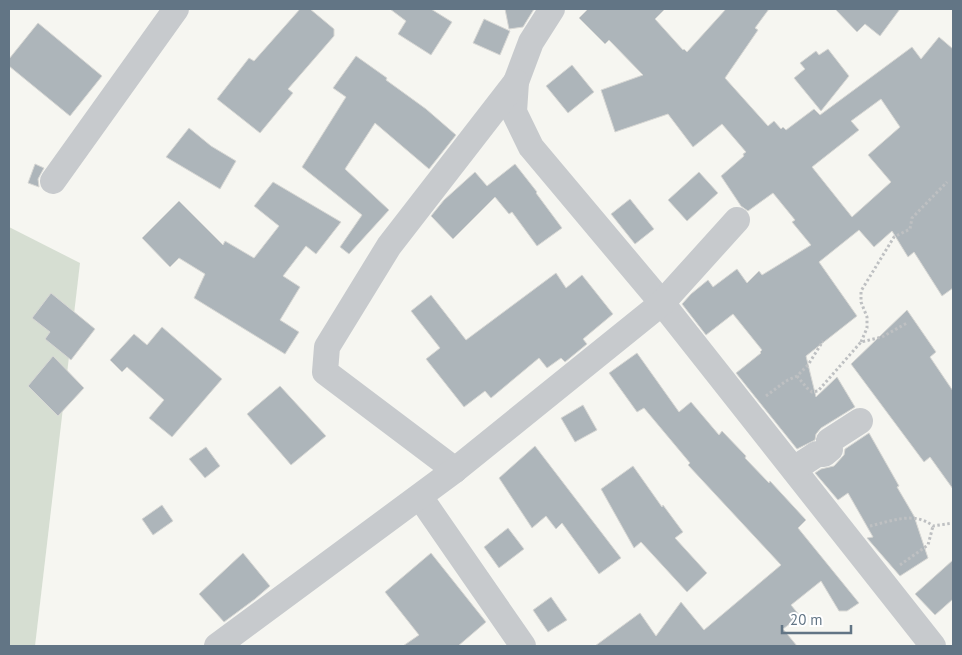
<svg xmlns="http://www.w3.org/2000/svg" width="962" height="655" font-family="'PT Sans',sans-serif">
<rect width="100%" height="100%" fill="#f6f6f1"/>
<!-- green -->
<polygon fill="#d6ded2" points="9,227 80,263 35,646 9,646"/>
<!-- building -->
<g fill="#adb5ba" stroke="#d7d7d4" fill-rule="evenodd">
<polygon points="300,9 310,9 334,29 334,36 288,89 293,93 260,133 217,99 249,58 254,61"/>
<polygon points="390,9 431,9 452,22 431,55 398,34 406,21"/>
<polygon points="505,9 534,9 523,27 509,29"/>
<path d="M588 9H665L655 19 683 50 684 49 687 52 726 9H769L755 28 758 30 725 78 768 126 774 121 781 129 783 127 786 130 814 109 820 115 912 47 921 59 939 37 953 49V288L942 296 914 252 908 257 892 231 874 247 859 230 819 262 857 316 806 356 816 397 837 377 855 407 821 428 816 434 815 440 797 449 736 373 761 353 760 352 762 350 733 314 706 335 682 304 691 294 708 280 713 287 737 269 747 283 759 271 762 275 811 245 792 222 795 220 773 193 748 211 741 206 721 176 744 156 743 154 746 152 722 124 693 147 668 114 615 132 601 90 643 75 609 40 605 44 579 18ZM881 99 900 127 868 155 891 182 852 217 812 167 859 130 851 121Z"/>
<polygon points="835,9 900,9 880,36 865,24 857,32"/>
<polygon points="484,19 510,31 500,55 473,43"/>
<polygon points="38,23 102,76 70,116 9,66 9,59"/>
<polygon points="828,49 849,76 821,111 794,78 805,69 800,63 816,51 819,55"/>
<polygon points="356,56 387,78 386,80 426,109 456,135 429,169 375,123 345,169 389,210 349,254 340,247 362,215 302,167 346,97 333,88"/>
<polygon points="572,65 594,92 568,113 546,86"/>
<polygon points="189,128 211,146 236,161 220,189 166,157"/>
<polygon points="35,164 44,168 38,179 39,187 28,183"/>
<polygon points="515,164 537,192 536,193 562,228 537,246 512,212 509,214 495,197 453,239 431,216 444,200 475,172 487,186"/>
<polygon points="699,172 718,193 687,221 668,200"/>
<polygon points="273,182 341,222 316,254 306,246 283,276 300,287 280,320 299,332 285,354 194,298 205,274 179,258 170,267 142,238 179,201 223,245 225,241 254,258 279,226 254,206"/>
<polygon points="630,199 654,229 635,244 611,214"/>
<polygon points="556,273 566,288 582,275 613,314 583,339 587,344 565,362 561,358 547,368 539,358 491,398 485,391 464,407 426,359 440,348 411,311 431,295 466,340"/>
<polygon points="51,293 95,329 71,360 45,339 50,332 32,318"/>
<polygon points="907,310 936,352 930,357 953,391 953,489 930,457 924,462 851,364"/>
<polygon points="162,327 222,379 172,437 149,418 164,400 127,367 122,372 110,360 134,334 147,345"/>
<polygon points="637,353 679,412 691,402 719,435 722,431 746,456 745,458 769,483 770,481 806,520 798,528 859,603 847,611 839,611 821,581 791,605 800,616 783,629 797,646 595,646 640,613 656,636 681,602 704,630 781,565 688,465 690,463 644,408 637,412 609,373"/>
<polygon points="53,356 84,388 58,416 28,386"/>
<polygon points="280,386 326,436 291,465 247,414"/>
<polygon points="583,405 597,430 575,442 561,418"/>
<polygon points="869,433 899,486 897,487 914,516 928,558 900,576 867,538 873,537 848,493 838,500 815,473 821,469 834,466 844,455 845,449"/>
<polygon points="535,446 621,558 599,574 562,523 556,529 546,516 532,528 499,478"/>
<polygon points="206,447 220,466 205,478 189,459"/>
<polygon points="633,466 662,507 663,505 683,532 675,538 707,573 687,592 641,542 634,548 601,489"/>
<polygon points="162,505 173,521 153,535 142,519"/>
<polygon points="508,528 524,549 499,568 484,547"/>
<polygon points="243,553 270,586 255,599 224,622 199,594"/>
<polygon points="431,553 486,622 458,646 403,646 419,635 385,592"/>
<polygon points="953,560 953,599 935,615 915,594"/>
<polygon points="551,597 567,620 548,632 533,610"/>
</g>
<g fill="none" stroke-linecap="round" stroke-linejoin="round">
<!-- path -->
<g stroke="#bec0c2" stroke-width="3" stroke-dasharray="2.5 2.5" stroke-linecap="butt">
<polyline points="861,342 867,328 867,317 861,302 861,291 894,237 910,229 912,218 947,182"/>
<polyline points="797,376 807,388 812,392 818,391 861,342 882,337 907,323"/>
<polyline points="766,396 786,381 797,376 808,365 823,341"/>
<path d="M870 526C892 521 914 511 933 526L953 523"/>
<polyline points="900,565 928,545 933,526"/>
</g>
<!-- minor -->
<g stroke="#c7cacd" stroke-width="26">
<polyline points="552,9 531,42 516,82 514,112 531,147 662,303 933,646"/>
<polyline points="53,181 176,9"/>
<polyline points="794,469 817,454 824,454 830,449 829,441 860,421"/>
<polyline points="455,470 325,372 327,347 389,246 516,82"/>
<polyline points="420,497 523,646"/>
<polyline points="217,646 455,470 662,303 737,220"/>
</g>
</g>
<!-- border -->
<rect width="962" height="655" fill="none" stroke="#627585" stroke-width="20"/>
<!-- scale -->
<path d="M782 625v8h69v-8" fill="none" stroke="#627585" stroke-width="2.5"/>
<text x="790" y="625" font-size="15" fill="#627585" stroke="#ffffff" stroke-width="4" paint-order="stroke">20 m</text>
</svg>
